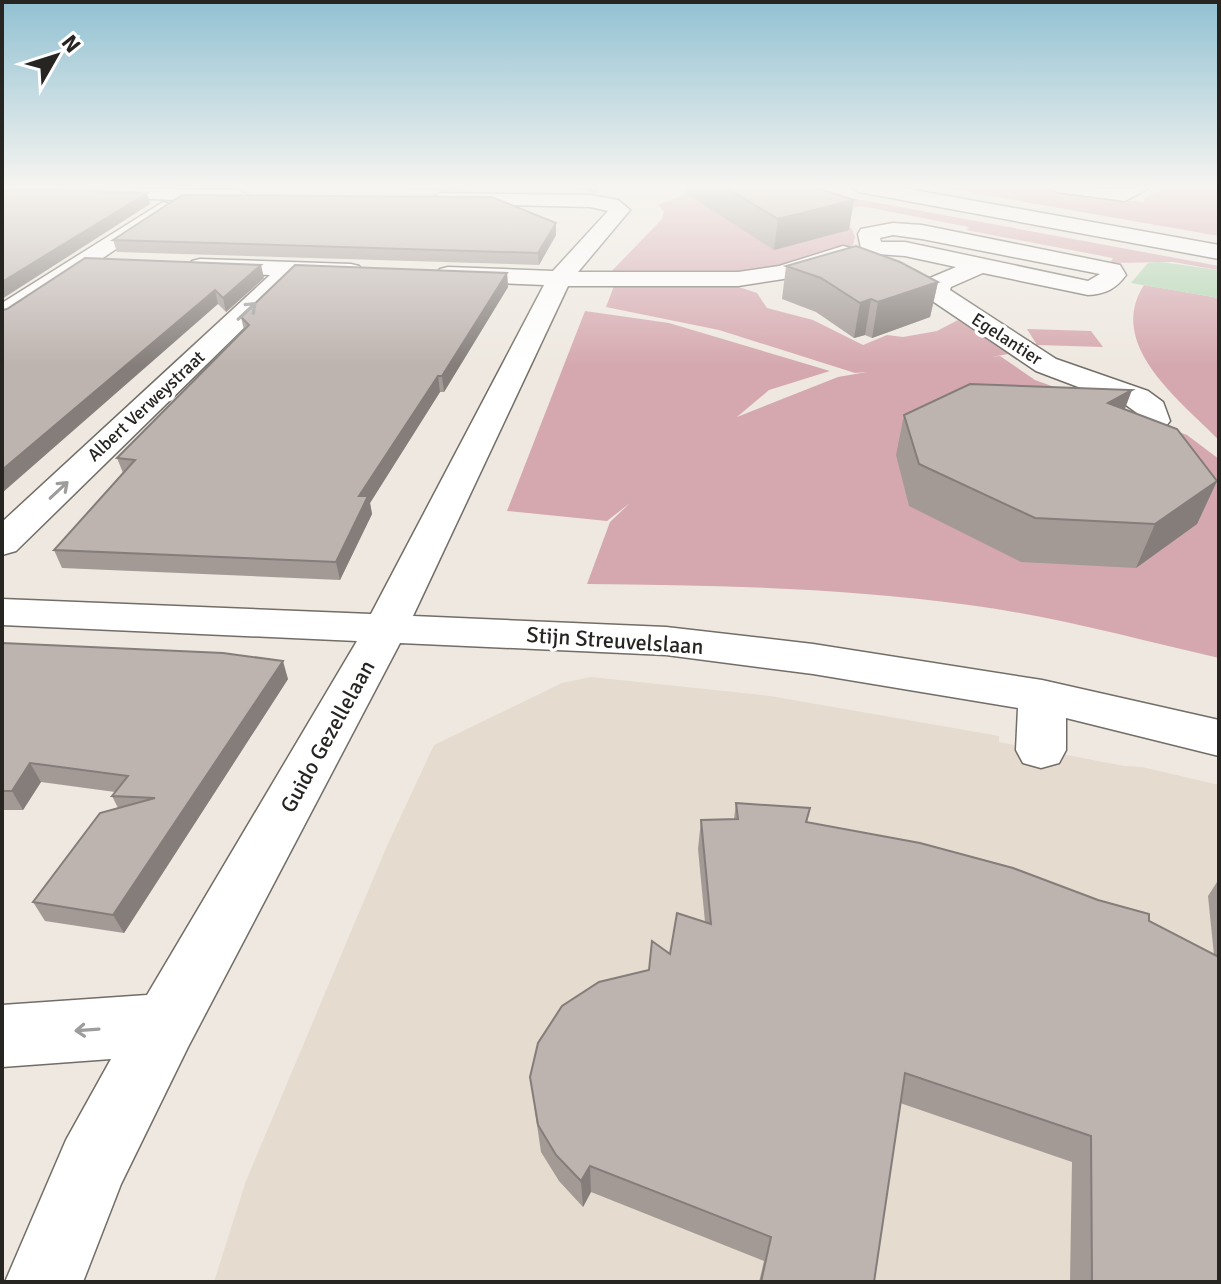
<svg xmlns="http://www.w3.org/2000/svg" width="1221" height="1284" font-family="Signika,sans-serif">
<rect width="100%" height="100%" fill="#eee8e0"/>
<!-- built -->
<polygon fill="#e5dbce" points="591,677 770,696 999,736 999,742 1124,766 1142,767 1219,785 1219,1282 214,1282 246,1181 387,846 434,745 562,683"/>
<!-- green -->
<g fill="#d5a8af">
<polygon points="705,186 787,186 1219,266 1219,270 1173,262 1110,263 1113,258 966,230 969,227 861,206 824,215 842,222 852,229 855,237 853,245 777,271 607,276 662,219 664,211 658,205"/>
<polygon points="934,186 1031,186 1084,196 1144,202 1145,198 1171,186 1219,186 1219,236"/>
<path d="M730 284 757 293 767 308 813 320 863 345 887 335 903 337 937 331 958 320 1008 354 992 357 1000 356 1035 380 1187 435 1219 459V658C1136 639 1053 616 969 605 842 588 715 585 587 584L610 522 630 503 607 521 507 511 585 311 669 323 830 371 769 390 737 417 838 377 867 372 855 373 719 330 606 307 614 286Z"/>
<path d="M1144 285 1219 298V440C1182 402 1105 345 1144 285Z"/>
<polygon points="1027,329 1091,331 1103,347 1037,345"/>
</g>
<!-- water -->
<polygon fill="#afd4b0" points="1161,262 1219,270 1219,298 1131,283 1148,263"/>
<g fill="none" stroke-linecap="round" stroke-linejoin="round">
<defs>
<g id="minor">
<polygon points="2,186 239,190 249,196 239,202 2,194"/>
<polygon points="850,186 892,186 1219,245 1219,259 859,192"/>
<polygon points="1048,186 1122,189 1153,186 1125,201 1057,192"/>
<polygon points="440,193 590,195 618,200 630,210 578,272 738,272 779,266 843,246 851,248 854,253 851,258 790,278 738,286 568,286 413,616 666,627 813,644 1042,680 1219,720 1219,756 1066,718 1066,750 1059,763 1041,768 1023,763 1016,750 1018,708 813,674 666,655 400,643 188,1047 121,1184 83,1282 5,1282 66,1140 111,1059 2,1067 2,1005 147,995 357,641 2,625 2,599 371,614 544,285 448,281 440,279 436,274 440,269 448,267 553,271 608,211 590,207 433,203 430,199"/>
<polygon points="163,202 170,204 173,208 170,212 11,321 2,323 2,303"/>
<path d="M893 223 922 225 1120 265 1126 275C1116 289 1105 294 1088 295L983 273 951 287 950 290 1056 359 1148 391 1163 402 1170 421C1160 435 1146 439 1131 435L1126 428 1137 417V413L1126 405 1036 371 928 298 924 293 930 278 956 267 905 256 862 253 858 234 861 229ZM893 235 922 239 1100 274 1088 281 905 242H881L880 238Z"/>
<polygon points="200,259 351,264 359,266 363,271 359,276 351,278 297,276 16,551 2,555 2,522 270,275 192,271 188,266 192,261"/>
</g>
</defs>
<!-- minor casing -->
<use href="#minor" stroke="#726d66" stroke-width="3"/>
<!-- minor -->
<use href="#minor" fill="#fff" fill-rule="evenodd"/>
</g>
<!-- wall -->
<g fill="#a39a96">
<polygon points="388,186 463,186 461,190 388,189"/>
<polygon points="564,186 601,186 597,193"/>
<polygon points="686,186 810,186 849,230 774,250 685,193"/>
<polygon points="556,223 556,235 539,265 117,252 113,240"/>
<polygon points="786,266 938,282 930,317 872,338 865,335 854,338 816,312 782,299"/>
<polygon points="507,273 508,287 444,392 440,392 370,503 372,514 340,580 62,568 54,550 123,473 117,458 244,330 241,317"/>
<polygon points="264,278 226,312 218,304 2,310"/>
<polygon points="1125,409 1217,481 1197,524 1136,568 1021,562 909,506 896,455 904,415"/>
<polygon points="2,643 288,679 124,933 45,921 33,902 118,808 112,796 115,792 41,782 23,810 2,810"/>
<polygon points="736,803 810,808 807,823 1149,921 1214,955 1208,896 1219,879 1219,1282 1070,1282 1072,1162 900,1103 874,1282 759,1282 764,1261 591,1192 583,1207 559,1181 541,1152 530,1077 649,970 670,954 705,922 698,849 701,820 734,819"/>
</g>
<!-- shaded-wall -->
<g fill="#847d7a">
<polygon points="147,193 150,204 2,299 2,282"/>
<polygon points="854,200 849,230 774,250 778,219"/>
<polygon points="556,223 556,235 539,265 538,253"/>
<polygon points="261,265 264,278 226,312 223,298"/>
<polygon points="507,273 508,287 444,392 442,376"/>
<polygon points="938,282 930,317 872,338 878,302"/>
<polygon points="215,290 218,304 2,493 2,470"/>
<polygon points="871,299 865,335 854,338 860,303"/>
<polygon points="438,376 440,392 370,503 372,514 340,580 336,562 359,496"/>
<polygon points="1132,390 1117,430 1108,403"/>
<polygon points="1217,481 1197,524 1136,568 1155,524"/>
<polygon points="283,661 288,679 124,933 113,915"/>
<polygon points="30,763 41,782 23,810 12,791"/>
<polygon points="590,1166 591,1192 583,1207 581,1181"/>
</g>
<!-- building -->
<g fill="#bdb3af" stroke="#847d7a" stroke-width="2">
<polygon points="723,186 810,186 854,200 778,219"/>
<polygon points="39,189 147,193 2,282 2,190"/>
<polygon points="182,195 492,197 556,223 538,253 113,240"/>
<polygon points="856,246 900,262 938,282 878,302 871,299 860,303 821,278 786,266"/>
<polygon points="85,258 261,265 223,298 215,290 2,470 2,310 7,309"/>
<polygon points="295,265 507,273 442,376 438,376 359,496 368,496 336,562 54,550 135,460 117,458 249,325 241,317"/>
<polygon points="970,384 1132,390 1108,403 1177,429 1217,481 1155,524 1035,518 919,464 904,415"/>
<polygon points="2,643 223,653 283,661 113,915 33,902 100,813 155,798 112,796 128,776 30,763 12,791 2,791"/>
<polygon points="736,803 810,808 806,822 920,843 1013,868 1098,900 1149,914 1149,921 1219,957 1219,1282 1092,1282 1091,1136 905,1073 874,1282 761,1282 771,1237 590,1166 581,1181 556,1155 538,1125 530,1077 538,1043 562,1006 599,982 649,970 652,941 670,954 677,913 711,924 701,820 738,819"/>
</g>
<!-- one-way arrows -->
<defs><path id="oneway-shaft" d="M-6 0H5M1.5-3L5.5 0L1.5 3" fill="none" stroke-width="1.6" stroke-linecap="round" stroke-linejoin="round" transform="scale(2)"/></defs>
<g stroke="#9e9d9c">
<use href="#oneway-shaft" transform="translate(247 311) rotate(-43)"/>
<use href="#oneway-shaft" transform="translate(59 490) rotate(-43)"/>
<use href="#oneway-shaft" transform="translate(87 1030) rotate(176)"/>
</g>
<!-- sky -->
<linearGradient id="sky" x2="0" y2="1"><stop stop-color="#91c1d2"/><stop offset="0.51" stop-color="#f7f5f1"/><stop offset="1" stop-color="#f7f5f1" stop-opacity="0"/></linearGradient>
<rect width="1221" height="366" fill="url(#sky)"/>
<g text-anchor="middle" stroke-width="7" stroke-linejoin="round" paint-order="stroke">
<!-- far-street labels -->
<g font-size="18" fill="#272522" stroke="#fff">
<text transform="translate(1007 339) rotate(33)" y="6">Egelantier</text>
<text transform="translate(146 406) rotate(-43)" y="6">Albert Verweystraat</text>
</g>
<!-- street labels -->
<g font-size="22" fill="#272522" stroke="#fff">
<text transform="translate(615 640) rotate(4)" y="8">Stijn Streuvelslaan</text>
<text transform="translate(327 736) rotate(-61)" y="8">Guido Gezellelaan</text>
</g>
</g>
<!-- border -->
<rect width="1221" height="1284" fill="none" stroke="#272522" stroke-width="8"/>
<!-- north arrow -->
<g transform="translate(56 56) rotate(51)" stroke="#ffffff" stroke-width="6" paint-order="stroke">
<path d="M0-6L14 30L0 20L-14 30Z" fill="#272522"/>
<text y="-12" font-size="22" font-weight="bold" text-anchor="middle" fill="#272522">N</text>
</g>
</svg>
